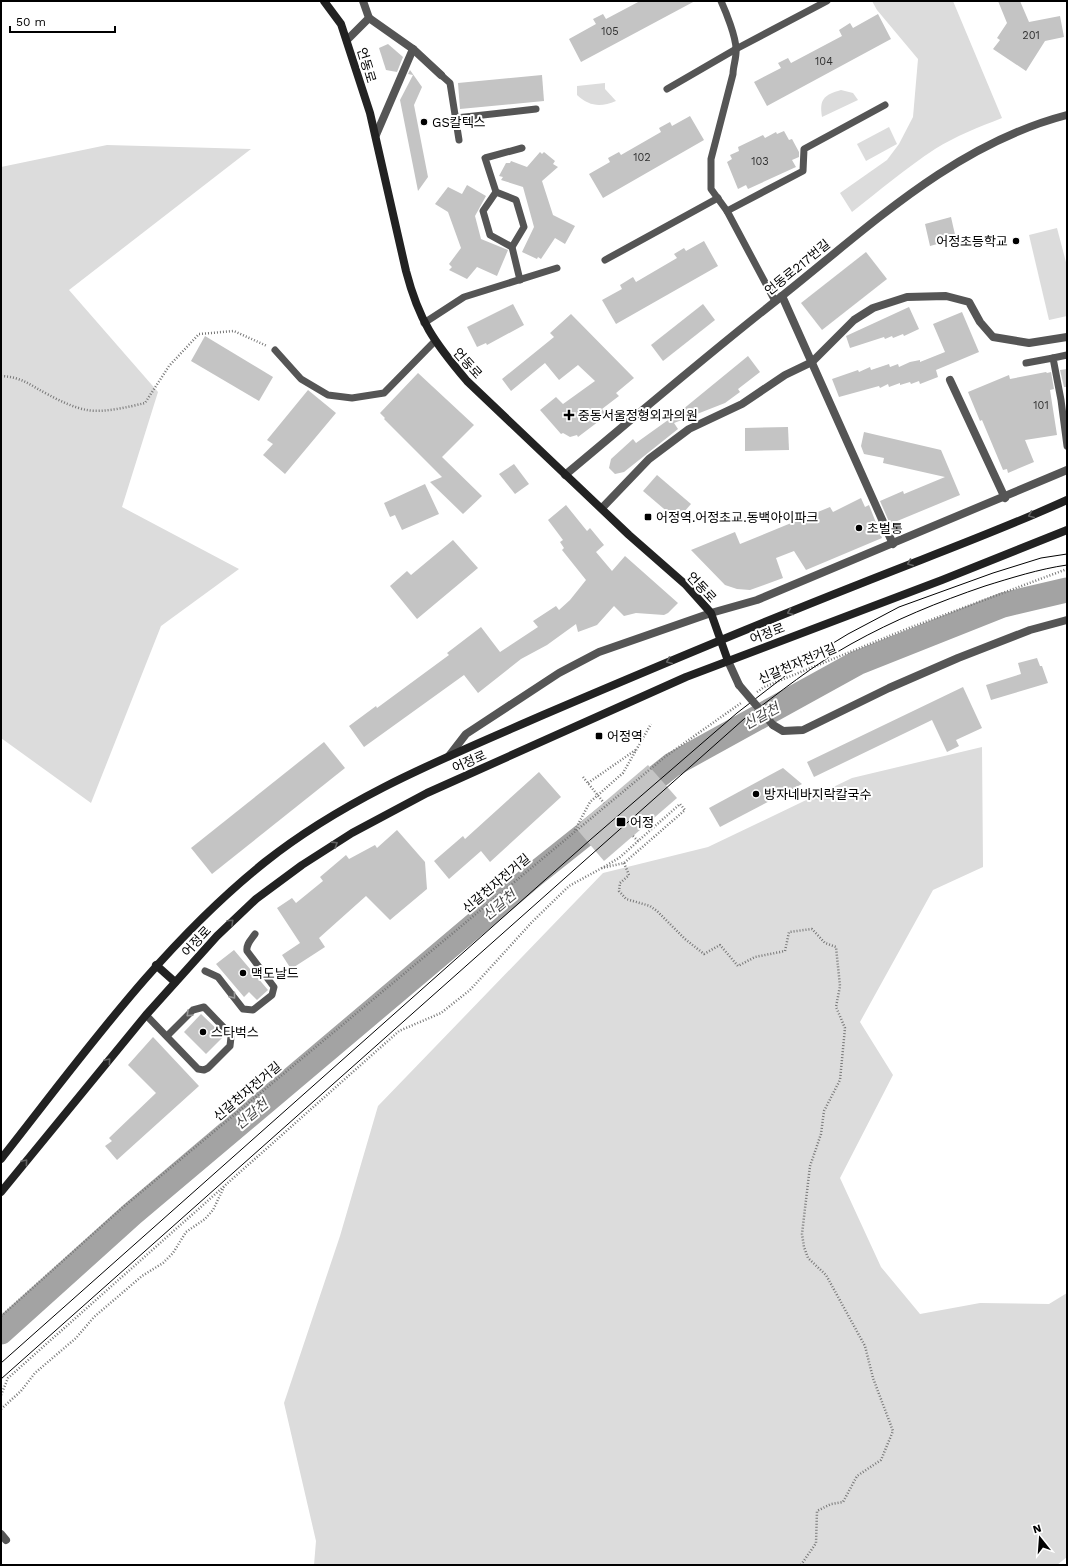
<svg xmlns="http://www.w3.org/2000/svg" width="1068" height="1566" font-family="'Work Sans','Noto Sans KR',sans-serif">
<rect width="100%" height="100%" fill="#fff"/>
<!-- green -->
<g fill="#dcdcdc">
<path d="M872 1H953L1002 118C979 127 956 136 935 149 906 168 879 191 852 212L840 193 887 160 899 144 913 117 918 59 877 10Z"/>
<path d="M605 83V89L616 101C601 107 590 107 577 95V86Z"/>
<path d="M841 90 853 93 858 100 822 117C819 99 824 95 841 90Z"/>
<polygon points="889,127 897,144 866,161 857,144"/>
<polygon points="107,145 251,149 69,290 158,392 122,507 239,569 161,626 91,803 1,738 1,167"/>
<polygon points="1057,228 1067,266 1067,316 1049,320 1029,235"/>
<polygon points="982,747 983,867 933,890 860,1022 893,1075 840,1178 881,1267 920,1314 980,1303 1049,1304 1067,1293 1067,1557 1057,1565 314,1565 316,1541 284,1403 340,1236 378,1106 603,873 708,847 852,778"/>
</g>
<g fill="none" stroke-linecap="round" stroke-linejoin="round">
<!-- river -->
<polyline stroke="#a3a3a3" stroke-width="25" points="1,1332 132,1214 535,874 672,765 857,663 1003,605 1067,590"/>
</g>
<!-- building -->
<g fill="#c4c4c4">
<polygon points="640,1 695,1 581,62 569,39 596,24 593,19 603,14 606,19"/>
<polygon points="998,1 1020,1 1029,22 1060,16 1064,37 1045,41 1026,71 993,49 1000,40 997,38 1007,23"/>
<polygon points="878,14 891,39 767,106 754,82 781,68 778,63 788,58 791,63 842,36 839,30 850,23 853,28"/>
<polygon points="388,44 403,57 397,72 386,70 379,48"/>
<polygon points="410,70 422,87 414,105 428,177 418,191 400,100 413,75 408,74"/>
<polygon points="542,75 544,101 460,109 458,83"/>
<polygon points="690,116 704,140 603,198 589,174 610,162 608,158 619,152 621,155 661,132 659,128 670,122 672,126"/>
<polygon points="784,131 789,140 792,139 799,152 799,157 792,160 796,167 748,189 746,185 738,189 727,162 732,159 730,155 739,151 738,147 763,135 765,138 776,132 777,134"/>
<polygon points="540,152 542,154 544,152 555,161 553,164 558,167 542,181 553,215 575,226 565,244 555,238 541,259 538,257 537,259 522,252 534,227 523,187 501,180 503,177 499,176 506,163 510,163 511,161 527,167"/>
<polygon points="467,185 486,196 475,216 481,239 508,250 497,276 477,267 467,279 449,270 452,267 449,264 461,248 448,212 435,204 448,187 462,194"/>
<polygon points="951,217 956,239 930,246 925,224"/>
<polygon points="704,241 718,266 616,324 602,300 622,289 620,285 633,277 636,282 677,258 674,254 684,248 686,251"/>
<polygon points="866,252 887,279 822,330 801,303"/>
<polygon points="513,304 524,325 487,345 486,343 477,347 467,327"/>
<polygon points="703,304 715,320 663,361 651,345"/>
<polygon points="909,307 919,329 904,336 903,334 893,338 892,336 885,339 884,337 850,348 846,336"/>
<polygon points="962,312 979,352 936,370 938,377 920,384 919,381 911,384 910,382 900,385 900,383 889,387 888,384 880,388 879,386 839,397 832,379 858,370 859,372 870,367 871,370 889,364 890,367 898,364 899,367 910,362 920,360 920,362 945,352 933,324"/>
<polygon points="571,314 634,378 616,393 619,396 602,409 607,415 578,437 577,435 570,437 563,433 561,434 540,410 556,397 563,404 595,381 578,365 559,380 545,363 511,391 502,379 554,337 550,333"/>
<polygon points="205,336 273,377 259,401 191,361"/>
<polygon points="748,356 760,372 738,389 740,392 725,403 674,423 678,429 624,472 615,474 609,468 611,459 633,439 636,443 682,410"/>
<polygon points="1067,369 1067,387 1064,387 1060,370"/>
<polygon points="1046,372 1047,373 1051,372 1054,389 1050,390 1057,435 1025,440 1034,462 1008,473 1007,469 1003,470 982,420 980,421 968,392 1009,375 1010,379"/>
<polygon points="418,373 474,425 442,457 482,496 463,514 430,482 442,477 384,419 385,418 380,413"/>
<polygon points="308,390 336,413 285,474 263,455 273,444 267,440"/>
<polygon points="788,427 789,450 745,451 745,428"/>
<polygon points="864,432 941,450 960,495 890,524 880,501 903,491 904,494 945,477 883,463 884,458 864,454 861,446"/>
<polygon points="514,464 529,484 515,494 499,474"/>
<polygon points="657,475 691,504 677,520 643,491"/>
<polygon points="425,484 439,514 402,530 395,515 390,517 384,503"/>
<polygon points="861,498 865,507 869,505 882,538 806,570 794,551 776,558 783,578 750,590 737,589 725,585 691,550 735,532 740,544 830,507 833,512"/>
<polygon points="566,505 587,531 590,528 604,545 596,552 612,571 625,556 678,603 668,613 664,615 636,613 624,616 614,606 597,625 578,632 576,624 547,645 521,659 478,693 464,675 364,747 349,726 376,706 377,708 449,655 447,653 481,627 500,652 538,627 533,621 556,606 559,610 570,600 586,580 562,550 564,548 560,542 563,540 548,520"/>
<polygon points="453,540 478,568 417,619 390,586 407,571 411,575"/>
<polygon points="1037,658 1040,666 1042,666 1048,683 991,700 986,685 1021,674 1018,663"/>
<polygon points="963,687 982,728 956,740 959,746 947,752 932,720 814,777 807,762"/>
<polygon points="324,742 345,768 212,874 191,848"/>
<polygon points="648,765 677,798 604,861 575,827"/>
<polygon points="783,768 802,784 720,827 709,808"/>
<polygon points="539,772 561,797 490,862 481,851 449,879 434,861 463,836 465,839"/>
<polygon points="397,830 425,862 427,889 390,920 366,896 319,938 325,947 291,969 282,955 300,943 277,908 292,898 296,903 323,881 320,877 346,855 349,859 375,845 377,848"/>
<polygon points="234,950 268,990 257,1000 249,992 244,997 216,964"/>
<polygon points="201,1014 224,1036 206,1054 184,1032"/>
<polygon points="153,1037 199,1086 117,1160 105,1146 112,1141 109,1138 156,1093 128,1065"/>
</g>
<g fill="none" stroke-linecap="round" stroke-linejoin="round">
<!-- path -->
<g stroke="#777" stroke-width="2.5" stroke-dasharray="1 2" stroke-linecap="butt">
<path d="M1 376C23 377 31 386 49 395 60 401 75 408 87 410 104 413 128 407 145 403L169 366 199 334 234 331 267 346"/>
<polyline points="757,692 764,687 909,628 1067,569"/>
<polyline points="588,783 637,749"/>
<polyline points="575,830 590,802 623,773 651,724"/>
<polyline points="633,836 638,841"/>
<polyline points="624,863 629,875 620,883 619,891 626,899 650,906 657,911 685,939 704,954 720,945 738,966 755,957 785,951 789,932 812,929 825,943 836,947 840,986 836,1007 845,1028 840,1080 824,1111 821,1134 810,1166 802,1234 804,1247 808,1258 826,1275 865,1346 873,1378 893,1431 881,1460 857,1476 843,1502 831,1504 817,1511 816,1543 801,1565"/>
<polyline points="1,1316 122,1208 666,756 741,703"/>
<polyline points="1,1395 8,1378 399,1031 441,1013 470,990 532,922 569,886 602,868 624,863 685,810 680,804 619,858 602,868"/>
<polyline points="1,1409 21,1391 35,1373 76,1338 94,1317 142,1276 163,1263 173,1253 186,1232 205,1219 213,1210 224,1187"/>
</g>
<!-- lane -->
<g stroke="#555" stroke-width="7">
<path d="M721 1C726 12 736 37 736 49 737 56 733 66 733 74L711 159V189L727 211 775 301"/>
<polyline points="441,75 450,83 459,140"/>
<polyline points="667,89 736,49 827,1"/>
<polyline points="456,118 536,109"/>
<polyline points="496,192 483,211 490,235 512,247"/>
<polyline points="727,211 803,171 804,149 885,105"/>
<polyline points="605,260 718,198"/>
<polyline points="520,280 512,247 524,227 516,200 496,192 485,158 522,148"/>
<polyline points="424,323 464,297 557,268"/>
<polyline points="275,350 301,379 328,395 352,398 384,393 435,341"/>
<polyline points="1067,355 1053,358 1061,400 1067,446"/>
<polyline points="1026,363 1053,358"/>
<path d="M205 971 218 977 243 1009 253 1010 272 995 274 987 247 951C246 944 251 940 255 934"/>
<polyline points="146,1015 198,1069 204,1070 208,1068 230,1046 231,1037 229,1033 204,1007 193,1010 167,1036"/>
</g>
<!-- street -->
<g stroke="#555" stroke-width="8">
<polyline points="369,18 413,49 441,75"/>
<polyline points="347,40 369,18 363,1"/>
<polyline points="376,135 413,49"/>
<polyline points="782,296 893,544"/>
<polyline points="950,380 1005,498"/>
<path d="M565 475C637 415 708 354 782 296 870 226 955 144 1067 115"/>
<polyline points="602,508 649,459 689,429 742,404 785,375 812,362 854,320 873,308 907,297 946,296 969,302 980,322 993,337 1029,343 1067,337"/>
<polyline points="728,661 739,685"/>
<polyline points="773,725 783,731 803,730 889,688 958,658 1030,630 1067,620"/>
<polyline points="449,756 466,734 559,673 599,652 711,613 757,600 1067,470"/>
<polyline points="1,1534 6,1540"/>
</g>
<!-- secondary -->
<g stroke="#222" stroke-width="8">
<path d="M324 1 341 24 370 113 406 271C419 321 434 342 467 381L629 535 686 585 711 613 728 661"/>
<polyline points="156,965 175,982"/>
<path d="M1 1159C83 1055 161 945 265 862 348 796 447 757 543 715 646 671 748 628 852 587 924 558 997 532 1067 500"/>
<polyline points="1,1192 146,1015 217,936 256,899 302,865 352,833 427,793 686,677 942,580 1067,530"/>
</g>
<!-- tram -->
<g stroke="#000" stroke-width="1">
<polyline points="1,1363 590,840 737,713 807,659 848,634 899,607 993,573 1041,558 1067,554"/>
<path d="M1 1379 744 719C779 693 813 665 851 644 894 620 938 602 985 586 1011 578 1039 569 1067 565"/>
</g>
<!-- path-bridge -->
<polyline stroke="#777" stroke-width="2.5" stroke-dasharray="1 2" stroke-linecap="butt" points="583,777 604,803"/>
<!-- street-bridge -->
<polyline stroke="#555" stroke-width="8" points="739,685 773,725"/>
</g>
<!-- one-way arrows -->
<defs><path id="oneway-chevron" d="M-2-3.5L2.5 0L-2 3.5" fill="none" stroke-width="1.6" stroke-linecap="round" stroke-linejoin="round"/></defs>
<g stroke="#646464">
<use href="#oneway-chevron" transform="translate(1031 515) rotate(158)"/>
<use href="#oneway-chevron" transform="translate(910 563) rotate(158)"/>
<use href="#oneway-chevron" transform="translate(790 612) rotate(158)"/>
<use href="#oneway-chevron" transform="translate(669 661) rotate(157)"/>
<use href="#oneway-chevron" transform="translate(335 844) rotate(-32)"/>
<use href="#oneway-chevron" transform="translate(231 922) rotate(-43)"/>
<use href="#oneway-chevron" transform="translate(108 1061) rotate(-50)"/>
<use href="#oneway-chevron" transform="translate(25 1162) rotate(-50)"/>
</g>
<g stroke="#999">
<use href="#oneway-chevron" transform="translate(233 996) rotate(51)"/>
<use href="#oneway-chevron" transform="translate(189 1014) rotate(136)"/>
</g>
<!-- markers -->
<g fill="#000" stroke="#fff" stroke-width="1.5">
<circle cx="424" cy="122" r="4"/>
<circle cx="1016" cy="241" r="4"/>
<path d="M567 409h4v4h4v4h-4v4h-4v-4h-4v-4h4z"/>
<rect x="644" y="513" width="8" height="8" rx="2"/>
<circle cx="859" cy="528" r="4"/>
<rect x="595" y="732" width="8" height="8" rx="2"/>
<circle cx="756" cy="794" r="4"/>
<rect x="616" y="817" width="10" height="10" rx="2"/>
<circle cx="243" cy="973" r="4"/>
<circle cx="203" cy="1032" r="4"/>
</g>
<g text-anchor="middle" stroke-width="4" stroke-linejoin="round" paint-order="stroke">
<!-- number labels -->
<g font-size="11" fill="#313131">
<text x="610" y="35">105</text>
<text x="1031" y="39">201</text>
<text x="824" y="65">104</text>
<text x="642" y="161">102</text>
<text x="760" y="165">103</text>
<text x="1041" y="409">101</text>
</g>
<!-- street labels -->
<g font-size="13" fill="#000" stroke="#fff">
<text transform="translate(367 65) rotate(73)" y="5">언동로</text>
<text transform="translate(797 267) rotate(-39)" y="5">언동로217번길</text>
<text transform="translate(468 363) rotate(48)" y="5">언동로</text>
<text transform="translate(702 587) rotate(47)" y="5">언동로</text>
<text transform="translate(767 633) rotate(-21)" y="5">어정로</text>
<text transform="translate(797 663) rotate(-23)" y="5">신갈천자전거길</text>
<text transform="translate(469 761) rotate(-24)" y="5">어정로</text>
<text transform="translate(496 883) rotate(-40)" y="5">신갈천자전거길</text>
<text transform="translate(196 941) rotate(-47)" y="5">어정로</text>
<text transform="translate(247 1091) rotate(-40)" y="5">신갈천자전거길</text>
</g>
<!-- poi labels -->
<g font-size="13" fill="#000" stroke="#fff" text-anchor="start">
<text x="432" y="127">GS칼텍스</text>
<text x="1008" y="246" text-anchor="end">어정초등학교</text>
<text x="578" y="420">중동서울정형외과의원</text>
<text x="656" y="522">어정역.어정초교.동백아이파크</text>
<text x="867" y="533">초벌통</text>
<text x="607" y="741">어정역</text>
<text x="764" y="799">방자네바지락칼국수</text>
<text x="630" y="827">어정</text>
<text x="251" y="978">맥도날드</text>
<text x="211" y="1037">스타벅스</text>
</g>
<!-- water labels -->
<g font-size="14" font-style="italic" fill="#444" stroke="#fff">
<text transform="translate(761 716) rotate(-29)" y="5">신갈천</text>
<text transform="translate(499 905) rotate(-40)" y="5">신갈천</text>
<text transform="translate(251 1114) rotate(-40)" y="5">신갈천</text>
</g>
</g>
<!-- border -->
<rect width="1068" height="1566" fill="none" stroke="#000000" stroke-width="4"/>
<!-- north arrow -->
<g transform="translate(1040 1538) rotate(343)" stroke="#ffffff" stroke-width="3" paint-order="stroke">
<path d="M0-3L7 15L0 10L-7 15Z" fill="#000000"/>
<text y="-6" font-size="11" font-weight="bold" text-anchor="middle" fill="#000000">N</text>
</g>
<!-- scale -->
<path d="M10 26v6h105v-6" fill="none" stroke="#000000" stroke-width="2"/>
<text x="16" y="26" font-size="12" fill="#000000" stroke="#ffffff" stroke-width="3" paint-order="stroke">50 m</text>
</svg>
